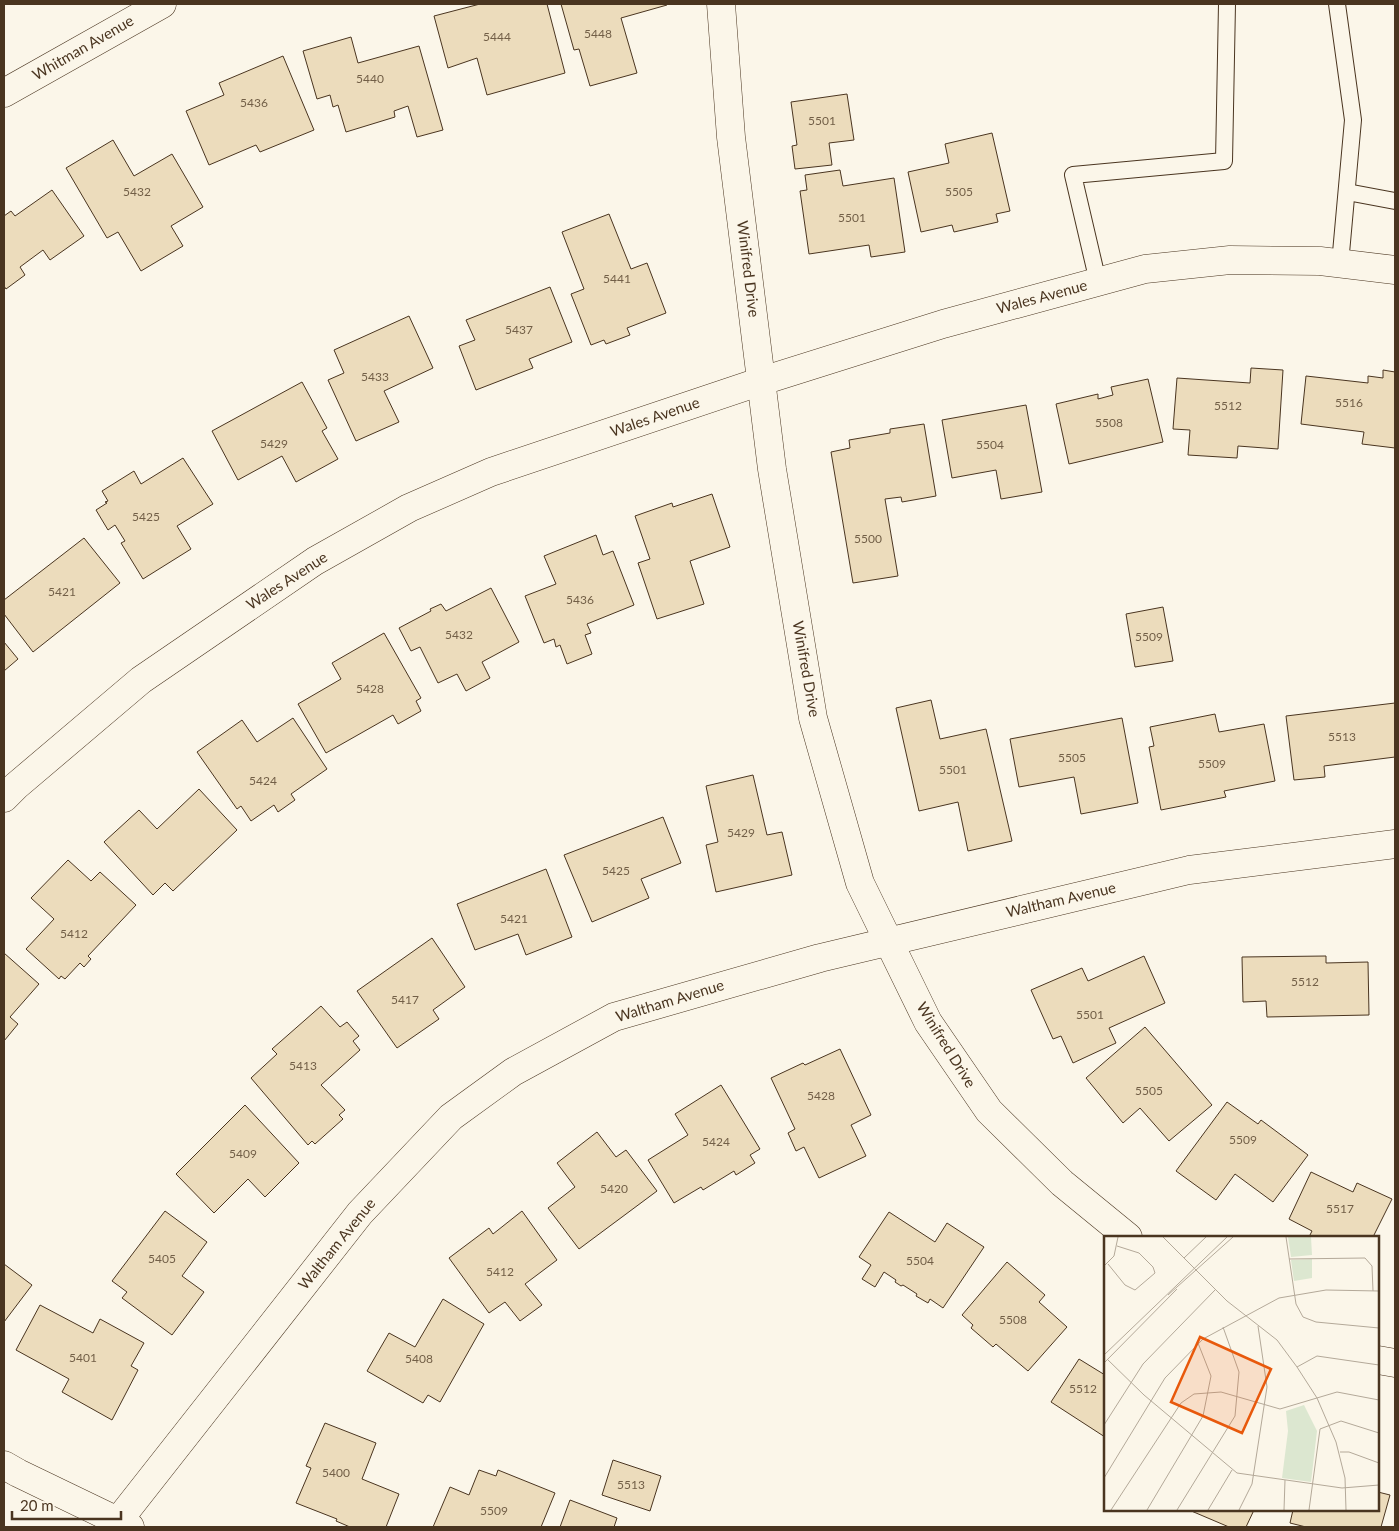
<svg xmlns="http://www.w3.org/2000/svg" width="1399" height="1531" font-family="Lato,sans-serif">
<rect width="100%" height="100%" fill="#fbf6e9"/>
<!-- building -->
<g fill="#ecdcbc" stroke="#4a3520">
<polygon points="480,4 547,4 565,73 487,95 477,58 448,68 434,16"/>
<polygon points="561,4 666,4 667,5 621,18 637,73 590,86 579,49 574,50"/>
<polygon points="351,37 358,63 419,46 443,130 417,137 408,106 394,111 395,117 346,132 338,105 333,107 330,95 317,99 303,51"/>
<polygon points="283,56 314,130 260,152 256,145 209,165 186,111 224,95 219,83"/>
<polygon points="847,94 854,140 829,143 832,165 795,169 792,146 797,145 791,102"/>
<polygon points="992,133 1010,211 996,214 998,222 954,232 952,225 921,232 908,172 949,163 945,144"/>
<polygon points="113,140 134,176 172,154 203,207 171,226 183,246 141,271 118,232 107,238 66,168"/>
<polygon points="840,170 843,186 894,178 905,252 871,257 869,245 809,254 800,191 807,190 805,175"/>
<polygon points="52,190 84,236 50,260 43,250 20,267 25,275 6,289 4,286 4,216 11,211 15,216"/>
<polygon points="609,214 631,269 647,263 666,313 627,328 630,335 606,344 604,340 591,345 571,294 584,289 562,232"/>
<polygon points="550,287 572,342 529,359 533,368 476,390 459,346 475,340 466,320"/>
<polygon points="409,316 433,368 384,391 399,422 356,441 328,380 344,373 334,350"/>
<polygon points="1251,368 1283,370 1278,449 1238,446 1237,458 1188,455 1190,430 1173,429 1177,378 1250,383"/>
<polygon points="1383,370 1395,372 1395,448 1362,444 1364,432 1301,424 1306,376 1368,383 1368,376 1383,378"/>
<polygon points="1148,379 1163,442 1069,464 1056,404 1098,394 1098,399 1113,395 1111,387"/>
<polygon points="302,382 327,428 322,431 338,459 296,482 282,456 238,480 212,431"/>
<polygon points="1026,405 1042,492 1001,499 996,470 952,478 942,420"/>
<polygon points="924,424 936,496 902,502 901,497 885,499 898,576 853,583 831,452 850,448 849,440 890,433 890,429"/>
<polygon points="183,458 213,504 177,526 191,549 143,579 121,543 125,541 115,525 108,530 96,510 107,503 105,502 108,501 102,491 134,471 141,484"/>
<polygon points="712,494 730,547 690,561 704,604 657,619 638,563 650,559 635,516 672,503 673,507"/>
<polygon points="596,535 603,555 613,551 634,605 587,624 591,633 585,635 592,654 567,664 560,645 556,647 554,639 544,643 525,596 556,584 544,556"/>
<polygon points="84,538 120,583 33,652 4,614 4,600"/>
<polygon points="491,588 519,642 482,662 490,678 466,691 457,674 438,683 420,647 411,651 399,628 431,611 430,609 441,604 446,611"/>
<polygon points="1163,607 1173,661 1135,667 1126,614"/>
<polygon points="384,633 421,698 416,701 421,711 398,724 393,715 326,753 298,704 341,679 332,663"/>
<polygon points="4,642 18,659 4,671"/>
<polygon points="931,700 940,739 986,729 1012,841 968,851 958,802 919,811 896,708"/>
<polygon points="1395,703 1395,757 1324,766 1325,777 1294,780 1286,716"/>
<polygon points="1215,714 1219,732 1264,724 1275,781 1224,791 1226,797 1161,810 1149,747 1154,746 1150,727"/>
<polygon points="293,718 327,769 291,794 295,800 278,812 274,805 251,821 241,806 237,809 197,752 242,720 257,742"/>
<polygon points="1122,718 1138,803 1081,814 1074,777 1019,787 1010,739"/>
<polygon points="753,775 767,835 782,832 792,875 716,892 706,845 718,842 706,786"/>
<polygon points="199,789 237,830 173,891 165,883 153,895 104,842 139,810 157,829"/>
<polygon points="663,817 681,863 641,879 649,898 592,922 564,855"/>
<polygon points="68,860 91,881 100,872 136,905 88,956 91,959 84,967 80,963 65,979 61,976 59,979 26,949 54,919 31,898"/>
<polygon points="546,869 572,937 526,955 518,934 475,950 457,904"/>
<polygon points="432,938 465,987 433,1010 439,1019 397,1048 357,991"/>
<polygon points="4,953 39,984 10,1017 18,1024 4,1041"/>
<polygon points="1144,956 1165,1003 1109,1028 1116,1043 1073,1063 1061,1036 1053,1039 1031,990 1082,968 1088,981"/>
<polygon points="1326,956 1326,963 1368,962 1369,1015 1267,1017 1266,1001 1243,1002 1242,957"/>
<polygon points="321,1006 340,1027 347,1022 359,1036 353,1041 360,1050 321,1085 345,1110 339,1115 343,1119 315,1144 312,1141 308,1145 251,1078 277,1054 272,1049"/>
<polygon points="1145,1027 1212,1105 1169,1141 1140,1108 1123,1123 1086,1078"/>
<polygon points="840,1049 871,1115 851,1125 866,1156 819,1178 804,1147 796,1151 788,1133 795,1129 771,1078 803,1063 805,1065"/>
<polygon points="721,1085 760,1149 750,1155 755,1163 736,1175 734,1171 703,1190 701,1187 674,1203 648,1160 688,1135 675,1114"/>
<polygon points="1227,1102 1258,1124 1261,1120 1308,1155 1273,1202 1235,1174 1216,1200 1176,1171"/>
<polygon points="245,1105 299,1163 265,1197 248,1179 214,1213 176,1174"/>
<polygon points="597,1132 616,1157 626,1150 657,1191 579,1249 548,1208 575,1187 557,1163"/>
<polygon points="1311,1172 1353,1192 1357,1183 1392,1199 1373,1237 1309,1237 1312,1231 1289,1219"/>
<polygon points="165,1211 207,1242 182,1276 204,1292 172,1335 122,1298 127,1292 112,1281"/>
<polygon points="522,1211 557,1260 525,1284 542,1305 520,1321 505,1302 489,1313 449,1258 489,1228 493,1234"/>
<polygon points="889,1212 935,1242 947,1223 984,1247 943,1308 930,1299 928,1303 916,1296 917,1294 903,1285 901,1286 895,1282 896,1280 884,1272 875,1287 862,1279 871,1265 859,1257"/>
<polygon points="1007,1262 1045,1295 1039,1302 1067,1327 1028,1371 996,1344 993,1347 971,1328 973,1325 962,1315"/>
<polygon points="4,1264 32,1285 4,1322"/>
<polygon points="443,1299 484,1324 440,1402 428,1395 423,1403 367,1371 389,1333 415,1347"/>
<polygon points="40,1305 93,1333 100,1319 144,1343 131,1366 138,1370 112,1420 62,1392 69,1379 16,1350"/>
<polygon points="1079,1359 1105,1375 1105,1437 1051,1402"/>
<polygon points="325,1423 376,1443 362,1479 399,1494 386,1527 350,1527 336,1521 337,1519 296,1503 311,1468 306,1466"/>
<polygon points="613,1460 661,1476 650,1511 602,1495"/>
<polygon points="479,1470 496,1476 498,1470 555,1493 541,1527 433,1527 450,1487 469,1495"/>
<polygon points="1378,1492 1390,1495 1381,1527 1306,1527 1290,1523 1293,1510 1378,1510"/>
<polygon points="570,1500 617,1518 614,1527 560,1527"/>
<polygon points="1189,1510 1254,1510 1246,1527 1229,1527"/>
</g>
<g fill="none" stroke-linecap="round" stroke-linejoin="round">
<defs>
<g id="lane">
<polyline points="1337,4 1353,120 1340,264"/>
<polyline points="1347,192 1395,201"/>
<polyline points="1098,282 1073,175 1224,161 1227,4"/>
</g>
<g id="street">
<polyline points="721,4 731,137 772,469 813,718 860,883 928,1022 989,1111 1062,1183 1128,1237"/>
<polyline points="4,93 162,4"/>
<polyline points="4,798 16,786 141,680 315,561 409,508 491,472 762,381 943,324 1145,269 1230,260 1320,261 1395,270"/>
<polyline points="1378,1360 1395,1363"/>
<polyline points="118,1521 360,1213 451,1117 513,1072 614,1017 820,958 1189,870 1395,844"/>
</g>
<polyline id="secondary" points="4,1465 18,1473 130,1527"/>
</defs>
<!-- lane casing -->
<use href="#lane" stroke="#4a3520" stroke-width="18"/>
<!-- street casing -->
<use href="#street" stroke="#4a3520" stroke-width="29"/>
<!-- secondary casing -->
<use href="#secondary" stroke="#4a3520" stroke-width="29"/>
<!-- lane -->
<use href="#lane" stroke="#fbf6e9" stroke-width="16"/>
<!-- street -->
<use href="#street" stroke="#fbf6e9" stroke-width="28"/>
<!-- secondary -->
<use href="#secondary" stroke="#fbf6e9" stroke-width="28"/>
</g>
<g text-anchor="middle" stroke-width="4" stroke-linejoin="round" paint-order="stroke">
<!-- number labels -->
<g font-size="12" fill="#725f47">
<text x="598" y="38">5448</text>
<text x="497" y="41">5444</text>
<text x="370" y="83">5440</text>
<text x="254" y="107">5436</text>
<text x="822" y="125">5501</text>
<text x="137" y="196">5432</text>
<text x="959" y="196">5505</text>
<text x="852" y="222">5501</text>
<text x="617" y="283">5441</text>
<text x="519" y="334">5437</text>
<text x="375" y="381">5433</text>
<text x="1349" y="407">5516</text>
<text x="1228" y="410">5512</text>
<text x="1109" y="427">5508</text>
<text x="274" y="448">5429</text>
<text x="990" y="449">5504</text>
<text x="146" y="521">5425</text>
<text x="868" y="543">5500</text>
<text x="62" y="596">5421</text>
<text x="580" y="604">5436</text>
<text x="459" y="639">5432</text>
<text x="1149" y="641">5509</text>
<text x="370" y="693">5428</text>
<text x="1342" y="741">5513</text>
<text x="1072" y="762">5505</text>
<text x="1212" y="768">5509</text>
<text x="953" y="774">5501</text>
<text x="263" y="785">5424</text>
<text x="741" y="837">5429</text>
<text x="616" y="875">5425</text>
<text x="514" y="923">5421</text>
<text x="74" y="938">5412</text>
<text x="1305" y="986">5512</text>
<text x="405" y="1004">5417</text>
<text x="1090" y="1019">5501</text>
<text x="303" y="1070">5413</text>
<text x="1149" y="1095">5505</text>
<text x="821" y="1100">5428</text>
<text x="1243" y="1144">5509</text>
<text x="716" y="1146">5424</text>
<text x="243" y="1158">5409</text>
<text x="614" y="1193">5420</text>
<text x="1340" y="1213">5517</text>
<text x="162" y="1263">5405</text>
<text x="920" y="1265">5504</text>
<text x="500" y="1276">5412</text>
<text x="1013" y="1324">5508</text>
<text x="83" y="1362">5401</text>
<text x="419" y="1363">5408</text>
<text x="1083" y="1393">5512</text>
<text x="336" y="1477">5400</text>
<text x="631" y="1489">5513</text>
<text x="494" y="1515">5509</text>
</g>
<!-- street labels -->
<g font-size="15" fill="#4a3520" stroke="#fbf6e9">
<text transform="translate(83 48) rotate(-30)" y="5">Whitman Avenue</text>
<text transform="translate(748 269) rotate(83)" y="5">Winifred Drive</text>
<text transform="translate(1042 297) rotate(-15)" y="5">Wales Avenue</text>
<text transform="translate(655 417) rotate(-19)" y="5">Wales Avenue</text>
<text transform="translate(287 581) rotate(-33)" y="5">Wales Avenue</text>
<text transform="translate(806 669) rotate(80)" y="5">Winifred Drive</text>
<text transform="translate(1061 900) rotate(-13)" y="5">Waltham Avenue</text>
<text transform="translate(670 1001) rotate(-17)" y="5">Waltham Avenue</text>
<text transform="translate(946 1045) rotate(58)" y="5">Winifred Drive</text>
<text transform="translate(337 1244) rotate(-51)" y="5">Waltham Avenue</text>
</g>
</g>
<!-- overview -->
<g transform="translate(1104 1236)">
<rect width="275" height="275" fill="#fbf6e9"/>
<path d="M184 1H207L208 19 187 21ZM208 23V42L190 45 187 24ZM200 169 213 195 207 246 178 242 184 195 182 175Z" fill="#dce7d0"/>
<path fill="none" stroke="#b4a999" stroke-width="1" d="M59 1 123 65 173 104 193 131 213 162 232 206 241 242 242 274M182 1 192 68 199 81 212 86 275 92M80 22 102 1M185 23 261 22 268 30 269 55M4 28 21 49 31 54 51 37 49 31 35 17 13 10M0 30 10 20 14 1M64 59 129 1M0 119 123 1M3 123 40 159 133 237 238 252 275 249M0 127 73 53M193 131 213 120 275 129M0 189 39 128 111 54M236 216H245L275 227M0 242 61 142 99 103 175 62 222 54 275 55M7 274 77 167 90 158 117 156 176 173 233 156 275 164M43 274 99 180 107 140 94 107M73 274 131 180 135 136 119 91M104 274 128 234M135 274 148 248 163 151 154 90M180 274 181 244M205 274 216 193 237 185 275 197"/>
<path fill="#e8590c" fill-opacity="0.15" stroke="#e8590c" stroke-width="2.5" d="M96 101 167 133 138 197 67 166Z"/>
<rect width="275" height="275" fill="none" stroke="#4a3520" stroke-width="2.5"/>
</g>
<!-- border -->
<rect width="1399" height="1531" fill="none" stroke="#4a3520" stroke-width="10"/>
<!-- scale -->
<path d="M12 1511v8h109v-8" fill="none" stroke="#4a3520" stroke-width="2.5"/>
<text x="20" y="1511" font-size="15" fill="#4a3520" stroke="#fbf6e9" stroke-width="4" paint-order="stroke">20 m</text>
</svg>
